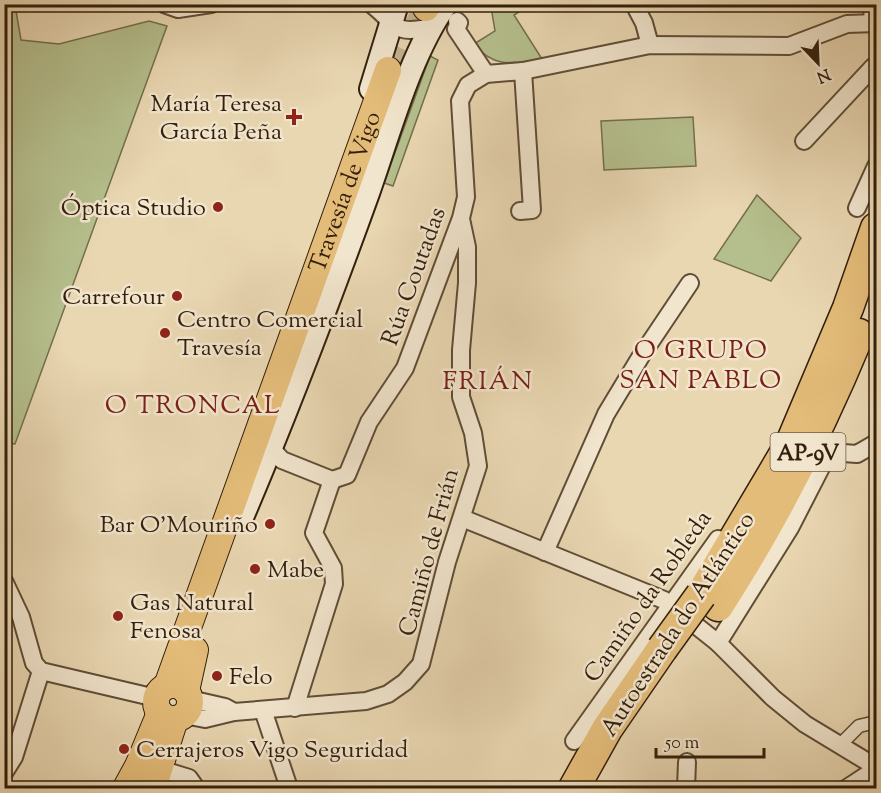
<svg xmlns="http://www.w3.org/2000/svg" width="881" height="793" font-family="'Sorts Mill Goudy',serif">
<rect width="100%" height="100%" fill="#e9d7b2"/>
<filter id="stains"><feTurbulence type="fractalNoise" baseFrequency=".00333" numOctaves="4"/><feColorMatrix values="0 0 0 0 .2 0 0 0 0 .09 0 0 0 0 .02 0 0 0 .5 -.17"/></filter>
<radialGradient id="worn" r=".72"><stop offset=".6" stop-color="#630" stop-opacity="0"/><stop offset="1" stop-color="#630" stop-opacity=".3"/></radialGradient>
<!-- green -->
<g fill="#b5bf8d" stroke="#746f4c" stroke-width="1.5">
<polygon points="4,5 15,5 21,40 59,44 149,21 167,26 15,444 4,443"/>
<path d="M488 5H530L514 15 542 59C513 63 494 69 474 44L495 31 491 7Z"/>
<polygon points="430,56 438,60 393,186 384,183"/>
<polygon points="693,117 696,166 604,170 601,121"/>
<polygon points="757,195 801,238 771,281 714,259"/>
</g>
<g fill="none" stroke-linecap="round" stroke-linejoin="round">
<!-- primary-tunnel -->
<polyline stroke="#c5b291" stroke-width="26" stroke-dasharray="26 13" stroke-linecap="butt" points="395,74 426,8"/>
<defs>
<polyline id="pedestrian" points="839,746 859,726 876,722"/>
<g id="minor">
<polyline points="164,4 178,9 211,4"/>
<path d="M371 4C397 24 393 36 431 27"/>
<polyline points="634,4 644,23 650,45"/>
<polyline points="457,21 459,23 456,29 486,74"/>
<polyline points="872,22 873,4"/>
<polyline points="804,141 873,67 876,67"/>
<polyline points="857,208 876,166"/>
<polyline points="520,211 532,210 523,71"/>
<polyline points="271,448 282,460 332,480 347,475 369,422 405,368 461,218 466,197 460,101 468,85 486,74 523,71 650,45 789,46 847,24 876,23"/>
<polyline points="462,518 664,600 718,643 773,698 805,724 876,767"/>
<polyline points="545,552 606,414 641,356 690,283"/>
<polyline points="4,581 21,617 34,663 41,671 156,698"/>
<polyline points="718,643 790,528 829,452 857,454 876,443"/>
<polyline points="190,699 225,707 234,712"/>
<polyline points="295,708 334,584 333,568 314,533 332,480"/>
<polyline points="263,710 289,788"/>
<polyline points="184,715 205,719 234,712 366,701 388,694 405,682 421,664 447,562 478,466 473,433 461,397 461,350 467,283 467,247 461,219"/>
<polyline points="574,741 718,539"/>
<polyline points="160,769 189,778 196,788"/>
<polyline points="4,773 14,757 41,671"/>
<polyline points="686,788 687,762"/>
<polyline points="847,788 876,769"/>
</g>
<g id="secondary">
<polyline points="371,89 397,4"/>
<path d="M243 515C288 409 329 301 368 193 389 134 410 54 446 4"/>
</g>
<g id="primary">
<polyline points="426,8 428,4"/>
<circle cx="173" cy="702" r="17"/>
<path id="s1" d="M167 686 388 70"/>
<polyline points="186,691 195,650"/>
<polyline points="126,788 138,766 160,713"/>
<polyline points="153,788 175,719"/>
</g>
<g id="motorway">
<polyline points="701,595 791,443 848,308 876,228"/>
<path d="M718 606C775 518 819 431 859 334"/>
<polyline points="574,788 607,729 662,649"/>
</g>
</defs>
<!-- pedestrian casing -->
<use href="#pedestrian" stroke="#604d36" stroke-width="15"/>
<!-- minor casing -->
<use href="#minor" stroke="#604d36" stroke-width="20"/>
<!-- secondary casing -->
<use href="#secondary" stroke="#331f0c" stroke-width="26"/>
<!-- primary casing -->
<use href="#primary" stroke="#331f0c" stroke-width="28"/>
<!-- motorway casing -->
<use href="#motorway" stroke="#331f0c" stroke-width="33"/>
<!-- pedestrian -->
<use href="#pedestrian" stroke="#f1e5cd" stroke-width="12"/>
<!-- minor -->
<use href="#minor" stroke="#f1e5cd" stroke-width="16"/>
<!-- secondary -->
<use href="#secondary" stroke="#f1e5cd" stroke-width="22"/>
<!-- primary -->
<use href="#primary" stroke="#e4bc79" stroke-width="26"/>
<!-- motorway -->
<use href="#motorway" stroke="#e4bc79" stroke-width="30"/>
<defs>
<polyline id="motorway-bridge" points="662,649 701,595"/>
</defs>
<!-- motorway-bridge casing -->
<use href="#motorway-bridge" stroke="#331f0c" stroke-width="33" stroke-linecap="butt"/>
<!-- motorway-bridge -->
<use href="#motorway-bridge" stroke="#e4bc79" stroke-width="30"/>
</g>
<!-- markers -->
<g fill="#8f2418" stroke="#f1e5cd" stroke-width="2">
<path d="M291 108h6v6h6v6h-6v6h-6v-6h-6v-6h6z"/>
<circle cx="218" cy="207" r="6"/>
<circle cx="177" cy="296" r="6"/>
<circle cx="165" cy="333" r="6"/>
<circle cx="270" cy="524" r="6"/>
<circle cx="255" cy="569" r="6"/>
<circle cx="118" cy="616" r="6"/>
<circle cx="217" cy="676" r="6"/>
<circle cx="124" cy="749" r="6"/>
</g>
<g text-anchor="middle" stroke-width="5" stroke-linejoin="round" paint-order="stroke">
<!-- shield labels -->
<rect fill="#f1e5cd" stroke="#6c5a46" stroke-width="1.5" x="770.5" y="433" width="75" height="38" rx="4.5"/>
<g font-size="22" font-weight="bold" fill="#331f0c">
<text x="808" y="460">AP-9V</text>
</g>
<!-- poi labels -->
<g font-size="24" fill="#331f0c" stroke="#f1e5cd" text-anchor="start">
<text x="282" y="111" text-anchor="end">María Teresa<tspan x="282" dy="28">García Peña</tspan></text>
<text x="206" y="215" text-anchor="end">Óptica Studio</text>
<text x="165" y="304" text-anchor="end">Carrefour</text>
<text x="177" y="327">Centro Comercial<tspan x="177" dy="28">Travesía</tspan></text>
<text x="258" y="532" text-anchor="end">Bar O'Mouriño</text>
<text x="267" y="577">Mabe</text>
<text x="130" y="610">Gas Natural<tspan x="130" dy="28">Fenosa</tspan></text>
<text x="229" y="684">Felo</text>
<text x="136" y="757">Cerrajeros Vigo Seguridad</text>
</g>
<!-- street labels -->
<g font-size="24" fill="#331f0c" stroke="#f1e5cd">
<text dy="8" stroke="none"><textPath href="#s1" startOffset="525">Travesía de Vigo</textPath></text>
<text transform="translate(413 276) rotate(-70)" y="8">Rúa Coutadas</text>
<text transform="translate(428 552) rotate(-75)" y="8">Camiño de Frián</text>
<text transform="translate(647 596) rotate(-55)" y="8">Camiño da Robleda</text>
<text transform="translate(677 624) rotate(-57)" y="8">Autoestrada do Atlántico</text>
</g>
<!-- neighbourhood labels -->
<g font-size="26" letter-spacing="1.5" fill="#7a1f14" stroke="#f1e5cd">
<text x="701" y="358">O GRUPO<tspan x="701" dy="30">SAN PABLO</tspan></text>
<text x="488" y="389">FRIÁN</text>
<text x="193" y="413">O TRONCAL</text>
</g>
</g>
<!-- margin -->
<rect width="881" height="793" fill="none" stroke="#e9d7b2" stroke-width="24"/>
<rect x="6" y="6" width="869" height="781" fill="none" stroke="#331f0c" stroke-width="3"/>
<rect x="12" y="12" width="857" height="769" fill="none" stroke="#331f0c" stroke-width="1.5"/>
<!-- north arrow -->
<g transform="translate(818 63) rotate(157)" stroke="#f1e5cd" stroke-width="4.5" paint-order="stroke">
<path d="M0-4.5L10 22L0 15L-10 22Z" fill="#331f0c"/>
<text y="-9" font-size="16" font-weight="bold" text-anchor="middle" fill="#331f0c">N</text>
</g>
<!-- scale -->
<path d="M656 748v9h108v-9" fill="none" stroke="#331f0c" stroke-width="3"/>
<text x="665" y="748" font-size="18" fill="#331f0c" stroke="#f1e5cd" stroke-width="4.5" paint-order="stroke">50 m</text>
<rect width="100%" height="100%" filter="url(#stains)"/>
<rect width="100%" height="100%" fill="url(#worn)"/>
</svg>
